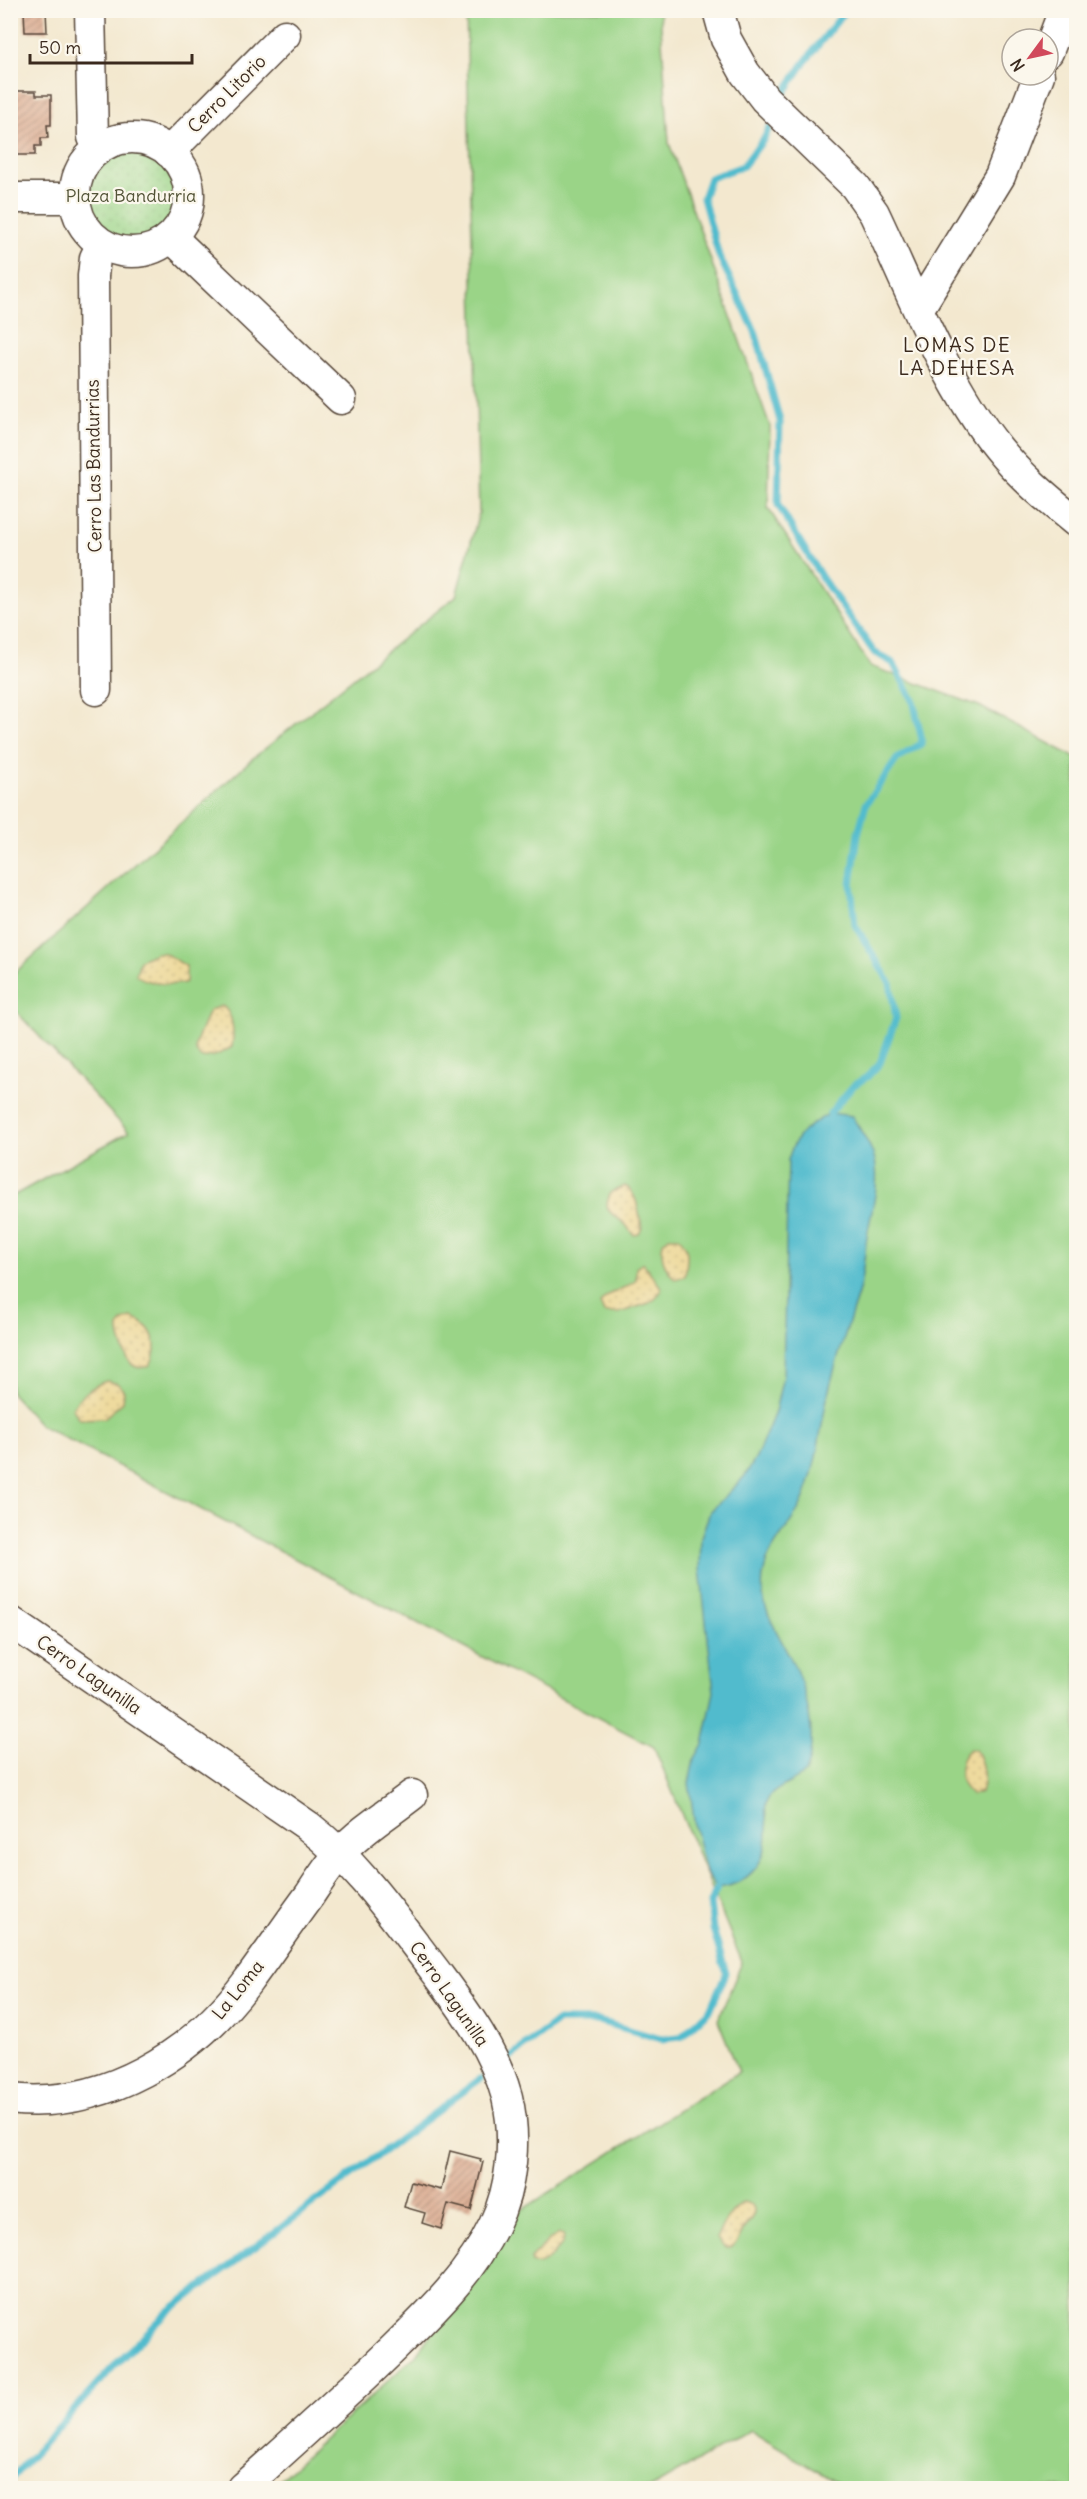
<svg xmlns="http://www.w3.org/2000/svg" width="1087" height="2499" font-family="Delius,sans-serif">
<defs>
<pattern id="sand-dots" width="8" height="8" patternUnits="userSpaceOnUse" patternTransform="scale(1.5)"><rect width="8" height="8" fill="#eeda9e"/><path d="M2 2h.1M6 6h.1" fill="none" stroke="#cdbb88" stroke-width="1.8" stroke-linecap="round"/></pattern>
<pattern id="park-dots" width="8" height="8" patternUnits="userSpaceOnUse" patternTransform="scale(1.5)"><rect width="8" height="8" fill="#9ad487"/><path d="M2 2h.1M6 6h.1" fill="none" stroke="#86b674" stroke-width="1.8" stroke-linecap="round"/></pattern>
<pattern id="building-hatch" width="6" height="6" patternUnits="userSpaceOnUse" patternTransform="scale(1.5)"><rect width="6" height="6" fill="#dbac91"/><path d="M-1 1l2-2M0 6l6-6M5 7l2-2" fill="none" stroke="#b38c76"/></pattern>
</defs>
<rect width="100%" height="100%" fill="#fbf7ec"/>
<filter id="ink" filterUnits="userSpaceOnUse"><feTurbulence type="fractalNoise" baseFrequency=".0167" numOctaves="2"/><feDisplacementMap in="SourceGraphic" scale="12" xChannelSelector="R" yChannelSelector="G"/><feConvolveMatrix kernelMatrix="1 2 1 2 8 2 1 2 1" color-interpolation-filters="sRGB"/></filter>
<filter id="wash" filterUnits="userSpaceOnUse"><feTurbulence type="fractalNoise" baseFrequency=".008" numOctaves="4" result="noise"/><feDisplacementMap in="SourceGraphic" scale="24" xChannelSelector="R" yChannelSelector="G"/><feGaussianBlur stdDeviation="1.35" result="paint"/><feColorMatrix in="noise" values="0 0 0 0 0 0 0 0 0 0 0 0 0 0 0 0 0 1.4 0 .05"/><feComposite in="paint" operator="in"/></filter>
<g filter="url(#wash)">
<rect width="100%" height="100%" fill="#f3e8cf"/>
<!-- green -->
<polygon fill="#9ad487" stroke="#6a7f52" stroke-width="1.5" points="466,11 660,11 669,143 770,426 768,508 870,666 979,706 1076,758 1076,2488 845,2488 751,2430 651,2488 271,2488 415,2356 520,2211 739,2072 718,2020 742,1962 654,1747 40,1425 11,1393 11,1197 129,1132 11,1006 10,977 252,759 456,596 479,513"/>
<!-- sand -->
<g fill="url(#sand-dots)" stroke="#94825e" stroke-width="1.5">
<path d="M156 953H164L186 966V982C174 987 146 983 136 975L140 960Z"/>
<path d="M222 1006C234 1013 234 1035 232 1047L217 1055 202 1058C189 1049 198 1039 202 1028 205 1021 206 1016 210 1010Z"/>
<path d="M625 1186C638 1193 639 1215 642 1228L639 1234 634 1235C630 1232 629 1228 625 1224 612 1212 601 1213 611 1192Z"/>
<path d="M669 1237H678C691 1248 687 1260 685 1276L675 1279C665 1269 660 1256 663 1243Z"/>
<path d="M643 1263 660 1286 661 1291 655 1299 649 1303 619 1313H604L600 1304C607 1291 626 1290 636 1280V1268Z"/>
<path d="M131 1318C153 1324 161 1346 150 1365 132 1374 126 1358 122 1344 118 1331 115 1322 131 1318Z"/>
<path d="M107 1381 119 1384 124 1392 123 1402 104 1418 80 1419 72 1408C78 1397 95 1384 107 1381Z"/>
<path d="M970 1749 975 1750C983 1762 986 1778 981 1792L972 1795C956 1785 956 1761 970 1749Z"/>
<path d="M744 2202 752 2205C753 2207 754 2208 754 2210 755 2216 748 2222 745 2227 738 2240 730 2261 717 2238 722 2224 732 2209 744 2202Z"/>
<path d="M559 2234 564 2235 563 2243C554 2252 544 2269 531 2263L530 2259 549 2240Z"/>
</g>
<!-- park -->
<circle fill="url(#park-dots)" stroke="#6a7f52" stroke-width="1.5" cx="131" cy="196" r="45"/>
<!-- water -->
<path fill="#51bbcd" stroke="#467276" stroke-width="1.5" d="M830 1113 852 1116C860 1130 871 1144 875 1160 880 1183 872 1209 868 1231 864 1252 864 1274 858 1294 848 1326 837 1357 829 1390 820 1426 818 1465 803 1500 793 1525 770 1543 764 1571 756 1604 778 1632 791 1659 807 1690 819 1741 805 1773 795 1782 778 1786 770 1796 762 1805 767 1821 767 1832 767 1864 747 1885 717 1888L707 1875 703 1861 695 1827 689 1783 694 1760 703 1744 714 1692 700 1569 701 1537 710 1512 745 1476 756 1458 775 1412 783 1376 788 1160C796 1132 807 1127 830 1113Z"/>
<g fill="none" stroke-linecap="round" stroke-linejoin="round">
<!-- stream -->
<g stroke="#51bbcd" stroke-width="7">
<polyline points="784,93 804,63 846,10"/>
<polyline points="769,128 764,139 743,166 710,178 703,198 719,256 755,331 780,421 778,505 822,578 874,652 893,663 913,700 922,740 921,744 897,759 866,804 858,834 851,884 855,925 890,983 896,1018 880,1063 867,1077 854,1085 830,1113"/>
<polyline points="510,2057 558,2021 598,2021 661,2039 681,2037 710,2010 726,1973 713,1929 710,1903 717,1888"/>
<polyline points="10,2480 115,2365 169,2311 480,2079"/>
</g>
</g>
<g id="blocks">
<!-- building -->
<g fill="url(#building-hatch)">
<polygon points="24,10 46,10 47,32 25,32"/>
<polygon points="10,91 36,91 36,95 51,95 51,125 47,125 48,138 41,138 41,146 35,146 35,155 13,155"/>
<polygon points="450,2151 481,2159 480,2161 483,2162 471,2210 448,2204 441,2229 422,2223 425,2213 404,2207 411,2182 441,2190"/>
</g>
</g>
</g>
<g filter="url(#ink)">
<use href="#blocks" fill-opacity="0" stroke="#574639" stroke-width="1.5"/>
<g fill="none" stroke-linecap="round" stroke-linejoin="round">
<defs>
<g id="minor">
<polyline points="90,10 93,137 98,149"/>
<path d="M718 10 726 39 745 73 765 99 855 186 874 213C910 289 945 382 997 447 1020 476 1048 499 1076 522"/>
<polyline points="1048,52 1064,10"/>
<circle cx="132" cy="195" r="57"/>
<polyline points="169,152 285,35"/>
<polyline points="10,198 75,198"/>
<polyline points="171,237 341,399"/>
<polyline points="919,308 1000,176 1039,75"/>
<polyline points="96,690 93,276 95,258 102,244"/>
<path d="M10 1621 308 1826C360 1866 396 1920 436 1972 465 2011 494 2049 507 2097 517 2139 512 2187 494 2225 471 2274 429 2314 391 2351 343 2398 292 2443 242 2488"/>
<path d="M10 2099C104 2110 194 2054 248 1981 269 1953 288 1924 309 1896 319 1881 329 1865 341 1852 361 1830 389 1813 412 1795"/>
</g>
</defs>
<!-- minor casing -->
<use href="#minor" stroke="#574639" stroke-width="33"/>
<!-- minor -->
<use href="#minor" stroke="#fff" stroke-width="30"/>
</g>
</g>
<g text-anchor="middle" stroke-width="4.5" stroke-linejoin="round" paint-order="stroke">
<!-- street labels -->
<g font-size="18" fill="#3b2a1e" stroke="#fbf7ec">
<text transform="translate(227 94) rotate(-45)" y="6">Cerro Litorio</text>
<text transform="translate(94 466) rotate(-91)" y="6">Cerro Las Bandurrias</text>
<text transform="translate(89 1675) rotate(35)" y="6">Cerro Lagunilla</text>
<text transform="translate(238 1990) rotate(-51)" y="6">La Loma</text>
<text transform="translate(449 1994) rotate(55)" y="6">Cerro Lagunilla</text>
</g>
<!-- park labels -->
<g font-size="18" fill="#535438" stroke="#fbf7ec">
<text x="131" y="202">Plaza Bandurria</text>
</g>
<!-- neighbourhood labels -->
<g font-size="20" letter-spacing="1.5" fill="#3b2a1e" stroke="#fbf7ec">
<text x="957" y="352">LOMAS DE<tspan x="957" dy="23">LA DEHESA</tspan></text>
</g>
</g>
<!-- margin -->
<rect width="1087" height="2499" fill="none" stroke="#fbf7ec" stroke-width="36"/>
<!-- north arrow -->
<g transform="translate(1030 57) rotate(237)"><circle r="28" fill="#fbf7ec" stroke="#aea59a" stroke-width="1.5"/>
<path d="M0-4.5L10 22L0 15L-10 22Z" fill="#d1495b"/>
<text y="-9" font-size="16" font-weight="bold" text-anchor="middle" fill="#3b2a1e">N</text>
</g>
<!-- scale -->
<path d="M30 54v9h162v-9" fill="none" stroke="#3b2a1e" stroke-width="3"/>
<text x="39" y="54" font-size="18" fill="#3b2a1e" stroke="#fbf7ec" stroke-width="4.5" paint-order="stroke">50 m</text>
</svg>
